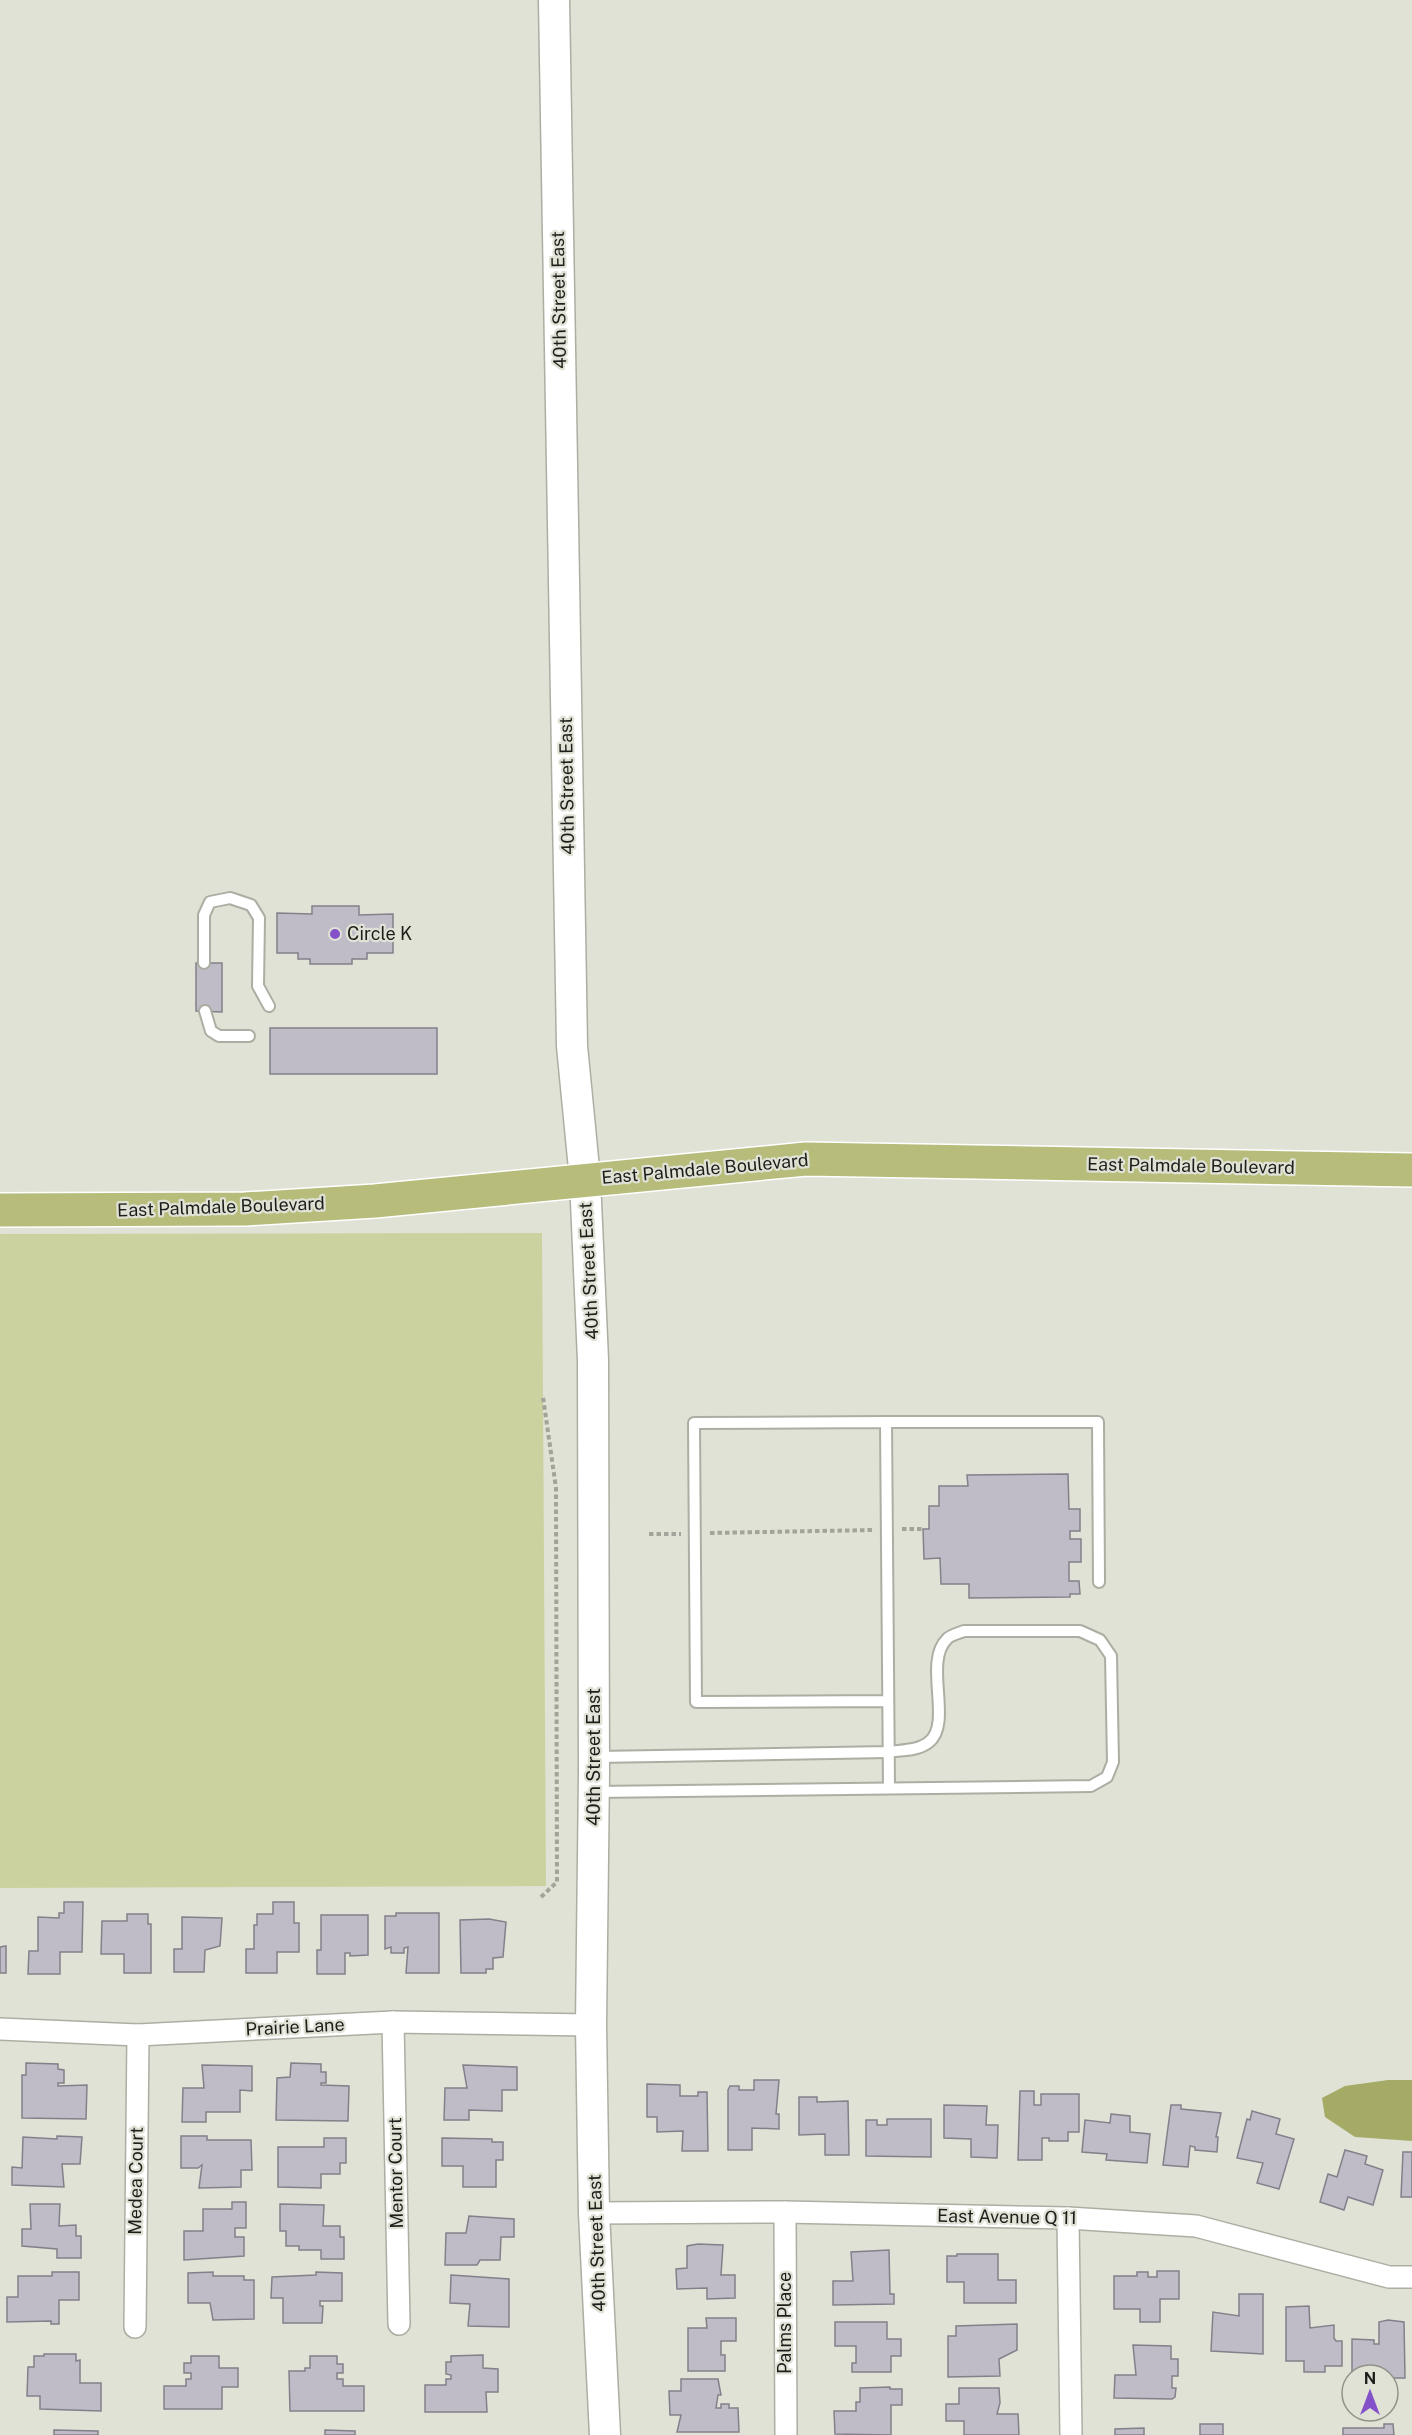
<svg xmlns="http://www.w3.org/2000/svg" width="1412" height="2435" font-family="'Public Sans',sans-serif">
<rect width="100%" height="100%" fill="#e0e2d6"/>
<!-- green -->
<polygon fill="#ccd29f" points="542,1233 546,1886 0,1888 0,1234"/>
<!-- water -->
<polygon fill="#a5ab67" points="1388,2080 1412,2080 1412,2141 1355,2137 1325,2117 1322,2098 1345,2086"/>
<!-- building -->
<g fill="#bfbcc7" stroke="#84808b" stroke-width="1.5">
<polygon points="312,906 359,906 359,915 393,914 393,953 367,953 367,959 352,959 352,964 310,964 310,959 298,959 298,953 277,953 277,913 312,914"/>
<polygon points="196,963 222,963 222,1012 196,1011"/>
<rect x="270" y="1028" width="167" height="46"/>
<polygon points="1068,1474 1069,1509 1080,1509 1080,1531 1070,1531 1070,1539 1081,1539 1081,1562 1069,1562 1069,1581 1079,1581 1080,1594 1070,1594 1070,1597 969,1598 969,1584 941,1584 940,1558 924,1559 923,1529 929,1529 929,1506 939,1506 939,1486 968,1486 967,1475"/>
<polygon points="64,1902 83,1902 82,1952 60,1952 60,1974 28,1974 29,1951 38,1951 38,1917 59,1918 59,1913 64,1913"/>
<polygon points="273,1902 294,1902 294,1923 299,1923 299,1952 277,1952 277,1973 246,1973 246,1949 254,1949 254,1925 257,1925 257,1914 273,1914"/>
<polygon points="396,1913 439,1913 439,1973 406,1973 408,1947 404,1948 404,1953 391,1953 391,1947 385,1949 385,1916 396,1916"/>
<polygon points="127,1914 148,1914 148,1924 151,1924 151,1973 124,1973 124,1954 101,1954 102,1921 127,1921"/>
<polygon points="321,1915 368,1915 368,1955 350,1956 350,1953 345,1953 345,1974 317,1974 317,1950 321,1950"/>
<polygon points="182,1917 222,1918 220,1946 205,1950 204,1972 174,1972 174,1949 182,1949"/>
<polygon points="489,1919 506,1922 503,1957 493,1958 493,1969 486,1969 486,1973 461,1973 460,1920"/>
<polygon points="6,1946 6,1973 0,1973 0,1947"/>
<polygon points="26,2063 58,2064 58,2069 64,2070 64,2083 58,2083 58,2086 87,2085 86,2119 22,2118 22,2075 26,2075"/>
<polygon points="291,2063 321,2064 321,2072 326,2072 326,2083 321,2083 321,2085 349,2086 348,2121 276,2120 277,2078 290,2077"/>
<polygon points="202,2065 252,2066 252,2091 240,2090 240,2112 206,2112 206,2122 182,2122 183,2088 204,2088"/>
<polygon points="463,2065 517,2067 517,2090 502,2090 502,2111 469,2110 469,2120 444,2120 445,2088 467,2088"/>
<polygon points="754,2080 779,2080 776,2114 779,2114 779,2129 752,2128 752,2150 728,2150 728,2090 730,2086 739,2086 739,2090 754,2090"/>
<polygon points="647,2084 680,2085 680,2096 698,2096 698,2092 707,2092 708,2151 682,2151 683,2131 657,2132 657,2117 647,2117"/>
<polygon points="1020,2091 1034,2091 1034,2105 1041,2105 1041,2094 1079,2094 1079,2132 1068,2132 1068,2141 1049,2141 1049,2138 1042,2138 1042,2160 1018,2160"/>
<polygon points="799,2097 817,2097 817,2102 848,2101 849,2155 825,2155 825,2134 799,2135"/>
<polygon points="944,2105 987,2106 986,2125 998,2125 997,2158 971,2157 971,2139 944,2138"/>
<polygon points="1171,2105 1181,2105 1181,2109 1221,2113 1216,2137 1218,2137 1217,2152 1195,2150 1195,2147 1190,2146 1188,2167 1163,2165"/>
<polygon points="1252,2111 1280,2119 1276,2134 1294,2139 1279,2189 1257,2183 1263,2163 1237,2158 1247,2119 1250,2120"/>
<polygon points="1111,2114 1130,2116 1130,2132 1150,2134 1147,2163 1106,2160 1107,2154 1082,2152 1085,2120 1110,2123"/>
<polygon points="887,2119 931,2119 931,2157 866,2156 866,2120 877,2120 877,2125 887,2125"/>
<polygon points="57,2136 82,2137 80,2164 62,2164 64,2187 12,2185 12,2167 22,2168 23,2137 57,2139"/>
<polygon points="181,2136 207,2136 207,2140 251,2140 252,2170 241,2170 241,2187 199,2188 202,2165 198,2168 181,2168"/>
<polygon points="324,2138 346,2138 346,2163 340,2163 340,2174 321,2174 321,2188 278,2187 278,2147 324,2147"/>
<polygon points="442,2138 492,2139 492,2142 503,2142 503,2160 496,2160 496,2187 463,2187 463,2166 442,2166"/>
<polygon points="1345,2150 1367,2156 1365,2164 1383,2170 1373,2205 1348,2197 1344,2210 1320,2202 1328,2174 1337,2177"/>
<polygon points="1403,2152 1412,2152 1412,2197 1401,2197"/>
<polygon points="232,2202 246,2202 246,2228 235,2228 235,2237 244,2237 244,2256 184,2260 184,2231 203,2231 203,2209 232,2209"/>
<polygon points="30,2204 60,2204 59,2226 76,2225 76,2236 81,2236 81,2258 57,2258 57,2249 22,2246 22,2229 31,2229"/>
<polygon points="280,2204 324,2205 323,2226 340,2226 340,2237 344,2237 344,2259 321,2259 321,2250 299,2250 299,2246 286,2246 286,2231 280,2231"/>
<polygon points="469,2216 514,2219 514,2237 501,2237 500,2260 480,2260 477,2265 445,2265 446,2233 466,2233"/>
<polygon points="698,2244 723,2245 721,2275 735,2275 735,2298 707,2299 707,2288 677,2289 676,2269 687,2268 687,2246"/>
<polygon points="889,2250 890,2294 894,2294 894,2304 833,2305 833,2281 853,2281 851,2252"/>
<polygon points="957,2254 998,2254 998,2280 1016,2280 1016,2303 964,2303 964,2282 947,2282 947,2256 957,2256"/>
<polygon points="1157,2271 1179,2271 1179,2299 1160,2299 1160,2322 1140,2322 1140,2309 1114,2309 1114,2276 1137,2276 1137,2272 1148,2272 1148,2277 1157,2277"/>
<polygon points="52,2272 79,2272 79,2300 59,2300 59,2324 51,2324 51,2321 7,2322 7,2297 18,2297 18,2276 52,2276"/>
<polygon points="213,2272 213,2276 244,2276 244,2280 254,2280 254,2319 213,2320 210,2303 188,2303 188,2273"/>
<polygon points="316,2272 342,2273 342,2301 320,2301 320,2306 323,2306 322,2323 283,2323 283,2298 271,2298 272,2277 316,2275"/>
<polygon points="451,2275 509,2279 509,2327 468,2326 470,2304 450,2303"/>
<polygon points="1239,2294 1263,2294 1263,2354 1211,2351 1213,2312 1239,2316"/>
<polygon points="1309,2306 1310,2328 1334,2325 1334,2338 1336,2341 1342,2341 1342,2366 1325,2366 1325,2372 1304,2372 1304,2361 1286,2361 1286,2307"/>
<polygon points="706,2318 736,2318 736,2341 721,2341 721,2355 725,2355 725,2371 688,2371 688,2328 707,2328"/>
<polygon points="1388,2320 1404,2322 1405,2378 1388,2378 1388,2375 1352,2375 1352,2339 1374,2340 1374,2344 1379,2344 1379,2322"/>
<polygon points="835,2322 887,2322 887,2339 901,2339 901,2356 891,2356 891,2372 852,2372 852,2363 856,2363 856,2346 835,2346"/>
<polygon points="1017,2324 1017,2350 999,2359 1000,2376 948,2377 948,2336 956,2336 956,2326"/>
<polygon points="1133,2345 1171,2346 1171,2359 1178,2359 1178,2376 1172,2376 1172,2388 1176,2388 1175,2397 1172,2399 1114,2398 1115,2375 1136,2375"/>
<polygon points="44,2354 76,2354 76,2361 80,2360 80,2383 101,2383 101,2411 40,2409 40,2396 27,2396 28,2367 34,2367 34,2356 44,2356"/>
<polygon points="483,2355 483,2368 498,2369 498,2392 486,2392 487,2412 425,2412 425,2385 446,2385 446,2379 451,2379 451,2375 446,2374 446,2362 451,2362 451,2356"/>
<polygon points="191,2356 219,2356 219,2368 238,2368 238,2387 222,2387 222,2409 164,2409 164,2386 186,2386 186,2379 191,2379 191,2373 184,2373 184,2363 191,2363"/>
<polygon points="310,2356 337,2356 337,2364 343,2364 343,2373 337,2373 337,2379 343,2379 343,2386 364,2386 364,2411 290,2411 289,2371 305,2371 305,2368 310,2368"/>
<polygon points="681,2379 718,2379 721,2395 718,2395 716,2408 721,2408 721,2404 729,2404 729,2408 738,2408 739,2432 677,2432 681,2415 670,2415 669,2391 681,2391"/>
<polygon points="890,2387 890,2389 902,2389 902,2405 891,2405 891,2435 835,2434 834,2411 856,2411 856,2402 860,2402 860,2388"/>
<polygon points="959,2388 999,2388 1000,2403 997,2414 1018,2414 1019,2435 964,2435 964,2421 946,2421 946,2404 959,2404"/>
<rect x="1200" y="2424" width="23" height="11"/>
<polygon points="1384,2424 1393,2424 1394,2435 1343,2435 1343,2428 1384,2428"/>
<polygon points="1144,2428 1144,2435 1115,2435 1115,2429"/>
<polygon points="54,2430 98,2431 98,2435 54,2435"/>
<polygon points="325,2430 355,2431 355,2435 325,2435"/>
</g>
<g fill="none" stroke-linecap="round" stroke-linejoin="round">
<defs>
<g id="service">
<polyline points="204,963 204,915 210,902 230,898 251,905 259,918 258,986 269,1006"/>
<polyline points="205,1011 211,1031 219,1036 249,1036"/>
<polyline points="886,1422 1098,1422 1099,1582"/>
<polyline points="887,1701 696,1702 694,1423 886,1422 889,1788"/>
<path d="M594 1792 1091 1786 1107 1777 1113 1762 1111 1656 1100 1640 1080 1631H964C959 1633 950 1635 947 1639 923 1662 953 1723 929 1742 918 1751 901 1750 888 1752L597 1757"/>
</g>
<g id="minor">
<polyline points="393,2022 399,2324"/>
<polyline points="0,2029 138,2035 393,2022 591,2025"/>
<polyline points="785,2212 786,2435"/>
<polyline points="594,2213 785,2212 1068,2218 1196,2226 1389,2277 1412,2277"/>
<polyline points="1068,2218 1071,2435"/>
<polyline points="135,2327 138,2035"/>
</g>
<polyline id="secondary" points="554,0 572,1046 585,1179 593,1360 594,1773 591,2025 594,2213 605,2435"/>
<polyline id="trunk" points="0,1210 245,1209 375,1201 806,1159 1412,1170"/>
</defs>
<!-- service casing -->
<use href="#service" stroke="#adaea3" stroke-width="14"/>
<!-- minor casing -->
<use href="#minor" stroke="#adaea3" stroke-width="24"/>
<!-- secondary casing -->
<use href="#secondary" stroke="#adaea3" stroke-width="33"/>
<!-- trunk casing -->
<use href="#trunk" stroke="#fff" stroke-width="36"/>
<!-- path -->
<g stroke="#a2a39a" stroke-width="4" stroke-dasharray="4.5 3" stroke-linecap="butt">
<polyline points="902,1529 923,1529"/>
<polyline points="710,1533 873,1530"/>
<polyline points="649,1534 681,1534"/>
<polyline points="541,1897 557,1882 556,1488 543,1397"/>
</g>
<!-- service -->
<use href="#service" stroke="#fff" stroke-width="10"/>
<!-- minor -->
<use href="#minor" stroke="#fff" stroke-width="21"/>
<!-- secondary -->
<use href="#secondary" stroke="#fff" stroke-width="30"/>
<!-- trunk -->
<use href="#trunk" stroke="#b7bc7a" stroke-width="33"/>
</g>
<!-- markers -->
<circle fill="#8451c9" stroke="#e0e2d6" stroke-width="2" cx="335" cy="934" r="6"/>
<g text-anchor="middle" stroke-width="4.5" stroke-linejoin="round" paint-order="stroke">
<!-- street labels -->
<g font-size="18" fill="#1d1e1a" stroke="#e0e2d6">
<text transform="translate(559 300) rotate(-91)" y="6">40th Street East</text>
<text transform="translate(567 786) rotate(-91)" y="6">40th Street East</text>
<text transform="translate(1191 1166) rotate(1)" y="6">East Palmdale Boulevard</text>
<text transform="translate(705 1169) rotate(-5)" y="6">East Palmdale Boulevard</text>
<text transform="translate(221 1207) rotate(-2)" y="6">East Palmdale Boulevard</text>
<text transform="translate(589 1271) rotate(-93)" y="6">40th Street East</text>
<text transform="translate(594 1757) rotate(-90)" y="6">40th Street East</text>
<text transform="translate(295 2027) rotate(-3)" y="6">Prairie Lane</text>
<text transform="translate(396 2173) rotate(-91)" y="6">Mentor Court</text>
<text transform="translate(136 2181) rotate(-89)" y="6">Medea Court</text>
<text transform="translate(1007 2217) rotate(1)" y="6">East Avenue Q 11</text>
<text transform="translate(597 2243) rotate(-92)" y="6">40th Street East</text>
<text transform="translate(785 2323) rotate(-90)" y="6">Palms Place</text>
</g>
<!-- poi labels -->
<g font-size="18" fill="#1d1e1a" stroke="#e0e2d6" text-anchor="start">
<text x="347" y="940">Circle K</text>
</g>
</g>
<!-- north arrow -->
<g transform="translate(1370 2393)"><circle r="28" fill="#e0e2d6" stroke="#92948b" stroke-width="1.5"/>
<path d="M0-4.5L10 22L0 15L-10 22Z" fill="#8451c9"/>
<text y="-9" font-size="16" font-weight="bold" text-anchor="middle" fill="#1d1e1a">N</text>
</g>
</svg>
